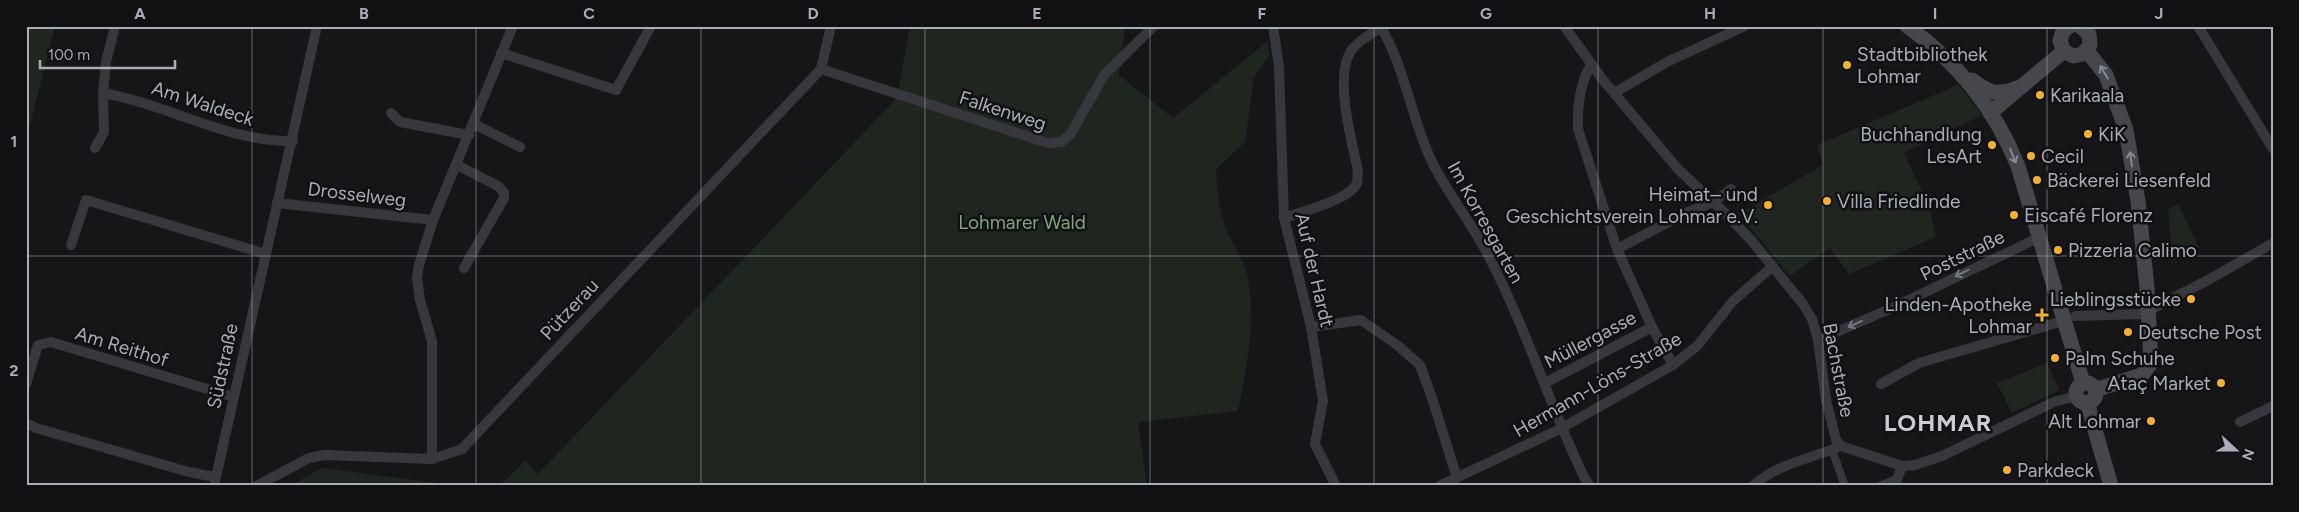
<svg xmlns="http://www.w3.org/2000/svg" width="2299" height="512" font-family="Figtree,sans-serif">
<rect width="100%" height="100%" fill="#161618"/>
<!-- green -->
<g fill="#1e261f">
<polygon points="26,26 55,26 26,141"/>
<path d="M910 26H1125L1119 75 1173 118 1268 41 1269 57 1254 77 1245 142 1216 169C1217 192 1219 215 1229 236 1235 248 1244 261 1247 274 1257 321 1247 366 1238 411L1138 422 1147 486H499L525 461 538 474 897 98Z"/>
<polygon points="1958,85 1982,115 1904,153 1929,206 1936,237 1849,274 1830,248 1790,276 1739,214 1823,165 1817,145"/>
<polygon points="2178,204 2199,248 2173,261 2168,210"/>
<polygon points="2047,363 2059,390 2012,413 1997,383"/>
<polygon points="322,468 460,486 290,486"/>
</g>
<g fill="none" stroke-linecap="round" stroke-linejoin="round">
<!-- pedestrian -->
<polyline stroke="#37383d" stroke-width="8" points="1832,450 1845,486"/>
<!-- minor -->
<g stroke="#37383d" stroke-width="10">
<path d="M115 26 106 62 103 93C166 104 231 143 293 141"/>
<polyline points="1273,26 1279,67 1284,218 1311,327 1323,401 1315,444 1336,486"/>
<path d="M1380 26C1406 68 1411 120 1433 164 1450 197 1474 226 1490 259 1527 330 1550 407 1585 479L1590 486"/>
<polyline points="1564,26 1603,80 1678,169 1727,215 1751,240 1803,304 1812,319 1818,340 1826,400 1836,440 1841,446 1902,466 1915,465 1942,456 2054,402 2076,396"/>
<polyline points="2198,26 2273,149"/>
<polyline points="501,53 616,90 651,26"/>
<path d="M1591 65C1580 82 1577 109 1578 129L1617 249 1652 327 1673 365"/>
<polyline points="821,69 1048,143 1061,142 1070,135 1104,75 1154,26"/>
<polyline points="1614,93 1667,62 1745,26"/>
<polyline points="391,113 400,122 469,135"/>
<polyline points="474,124 520,147"/>
<polyline points="95,148 104,132 103,93"/>
<polyline points="457,165 498,186 504,193 504,198 464,268"/>
<polyline points="277,203 433,220"/>
<path d="M1284 218C1300 212 1350 200 1357 183 1358 180 1357 174 1358 171 1352 141 1331 69 1355 46 1362 39 1372 33 1381 28"/>
<polyline points="71,245 86,200 266,254"/>
<polyline points="1617,249 1686,213 1713,202 1731,189"/>
<polyline points="2075,316 2142,314 2210,279 2273,243"/>
<polyline points="1311,327 1361,320 1397,345 1420,365 1433,401 1457,478"/>
<polyline points="1818,340 1892,308 2038,238"/>
<polyline points="1545,383 1652,327"/>
<polyline points="26,384 38,345 51,342 234,397"/>
<polyline points="1881,384 1919,363 2063,321"/>
<polyline points="2240,422 2273,406"/>
<polyline points="26,423 36,428 189,472 215,477"/>
<polyline points="432,459 432,341 420,300 417,278 419,265 433,220 513,26"/>
<polyline points="214,486 317,26"/>
<polyline points="256,486 309,458 324,455 432,459 462,449 821,69 831,26"/>
<polyline points="1439,486 1560,429 1673,365 1697,346 1733,301 1773,266"/>
<path d="M1753 486C1776 464 1813 458 1841 446"/>
<polyline points="1882,486 1897,480 1902,466"/>
</g>
<!-- secondary -->
<g stroke="#45474d" stroke-width="15">
<path d="M1907 26C1958 63 1994 107 2018 166L2083 383"/>
<polyline points="2070,26 2063,31 2060,41 2064,51 2073,56 2083,54 2090,45 2089,34 2080,26"/>
<polyline points="2087,51 2106,75 2126,130 2138,201 2147,288 2151,363 2142,375 2095,390"/>
<path d="M1972 80C1989 93 1996 96 2017 88"/>
<polyline points="1990,113 2064,51"/>
<circle cx="2086" cy="393" r="10"/>
<polyline points="2087,402 2111,486"/>
</g>
</g>
<!-- one-way arrows -->
<defs><path id="oneway-shaft" d="M-6 0H5M1.5-3L5.5 0L1.5 3" fill="none" stroke-width="1.6" stroke-linecap="round" stroke-linejoin="round" transform="scale(1.25)"/></defs>
<g stroke="#858993">
<use href="#oneway-shaft" transform="translate(2104 72) rotate(-121)"/>
<use href="#oneway-shaft" transform="translate(2013 156) rotate(68)"/>
<use href="#oneway-shaft" transform="translate(2131 159) rotate(-97)"/>
</g>
<g stroke="#757881">
<use href="#oneway-shaft" transform="translate(1962 273) rotate(154)"/>
<use href="#oneway-shaft" transform="translate(1855 324) rotate(156)"/>
</g>
<!-- grid -->
<path fill="none" stroke="#a8adb8" stroke-width="1" stroke-opacity="0.55" d="M252 26V486M476 26V486M701 26V486M925 26V486M1150 26V486M1374 26V486M1598 26V486M1823 26V486M2047 26V486M26 256H2273"/>
<!-- markers -->
<g fill="#f2b134" stroke="#111113" stroke-width="2">
<circle cx="1847" cy="65" r="5"/>
<circle cx="2040" cy="95" r="5"/>
<circle cx="2088" cy="134" r="5"/>
<circle cx="1992" cy="145" r="5"/>
<circle cx="2031" cy="156" r="5"/>
<circle cx="2037" cy="180" r="5"/>
<circle cx="1827" cy="201" r="5"/>
<circle cx="1768" cy="205" r="5"/>
<circle cx="2014" cy="215" r="5"/>
<circle cx="2058" cy="250" r="5"/>
<circle cx="2191" cy="299" r="5"/>
<path d="M2039.5 307.5h5v5h5v5h-5v5h-5v-5h-5v-5h5z"/>
<circle cx="2128" cy="332" r="5"/>
<circle cx="2055" cy="358" r="5"/>
<circle cx="2221" cy="383" r="5"/>
<circle cx="2151" cy="421" r="5"/>
<circle cx="2007" cy="470" r="5"/>
</g>
<g text-anchor="middle" stroke-width="5" stroke-linejoin="round" paint-order="stroke">
<!-- poi labels -->
<g font-size="19" fill="#a8adb8" stroke="#111113" text-anchor="start">
<text x="1857" y="61">Stadtbibliothek<tspan x="1857" dy="22">Lohmar</tspan></text>
<text x="2050" y="102">Karikaala</text>
<text x="1982" y="141" text-anchor="end">Buchhandlung<tspan x="1982" dy="22">LesArt</tspan></text>
<text x="2098" y="141">KiK</text>
<text x="2041" y="163">Cecil</text>
<text x="2047" y="187">Bäckerei Liesenfeld</text>
<text x="1758" y="201" text-anchor="end">Heimat– und<tspan x="1758" dy="22">Geschichtsverein Lohmar e.V.</tspan></text>
<text x="1837" y="208">Villa Friedlinde</text>
<text x="2024" y="222">Eiscafé Florenz</text>
<text x="2068" y="257">Pizzeria Calimo</text>
<text x="2181" y="306" text-anchor="end">Lieblingsstücke</text>
<text x="2032" y="311" text-anchor="end">Linden-Apotheke<tspan x="2032" dy="22">Lohmar</tspan></text>
<text x="2138" y="339">Deutsche Post</text>
<text x="2065" y="365">Palm Schuhe</text>
<text x="2211" y="390" text-anchor="end">Ataç Market</text>
<text x="2141" y="428" text-anchor="end">Alt Lohmar</text>
<text x="2017" y="477">Parkdeck</text>
</g>
<!-- street labels -->
<g font-size="19" fill="#a8adb8" stroke="#111113">
<text transform="translate(203 103) rotate(18)" y="7">Am Waldeck</text>
<text transform="translate(1003 110) rotate(18)" y="7">Falkenweg</text>
<text transform="translate(357 194) rotate(7)" y="7">Drosselweg</text>
<text transform="translate(1486 222) rotate(61)" y="7">Im Korresgarten</text>
<text transform="translate(1962 255) rotate(-26)" y="7">Poststraße</text>
<text transform="translate(1315 270) rotate(77)" y="7">Auf der Hardt</text>
<text transform="translate(569 309) rotate(-47)" y="7">Pützerau</text>
<text transform="translate(1590 339) rotate(-28)" y="7">Müllergasse</text>
<text transform="translate(122 346) rotate(17)" y="7">Am Reithof</text>
<text transform="translate(222 366) rotate(-78)" y="7">Südstraße</text>
<text transform="translate(1839 370) rotate(79)" y="7">Bachstraße</text>
<text transform="translate(1597 384) rotate(-30)" y="7">Hermann-Löns-Straße</text>
</g>
<!-- park labels -->
<g font-size="19" fill="#7fa381" stroke="#111113">
<text x="1022" y="229">Lohmarer Wald</text>
</g>
<!-- district labels -->
<g font-size="24" font-weight="bold" letter-spacing="1" fill="#c9ccd4" stroke="#111113">
<text x="1938" y="431">LOHMAR</text>
</g>
</g>
<!-- border -->
<rect width="2299" height="512" fill="none" stroke="#111113" stroke-width="55"/>
<!-- north arrow -->
<g transform="translate(2236 450) rotate(111)" stroke="#111113" stroke-width="4" paint-order="stroke">
<path d="M0-4L9 19L0 12L-9 19Z" fill="#a8adb8"/>
<text y="-8" font-size="14" font-weight="bold" text-anchor="middle" fill="#a8adb8">N</text>
</g>
<!-- scale -->
<path d="M40 60v8h135v-8" fill="none" stroke="#a8adb8" stroke-width="2.5"/>
<text x="48" y="60" font-size="15" fill="#a8adb8" stroke="#111113" stroke-width="4" paint-order="stroke">100 m</text>
<rect x="28" y="28" width="2244" height="456" fill="none" stroke="#a8adb8" stroke-width="2"/>
<g font-size="16" text-anchor="middle" font-weight="bold" fill="#a8adb8">
<text x="140" y="19">A</text>
<text x="364" y="19">B</text>
<text x="589" y="19">C</text>
<text x="813" y="19">D</text>
<text x="1037" y="19">E</text>
<text x="1262" y="19">F</text>
<text x="1486" y="19">G</text>
<text x="1710" y="19">H</text>
<text x="1935" y="19">I</text>
<text x="2159" y="19">J</text>
<text x="14" y="147">1</text>
<text x="14" y="376">2</text>
</g>
</svg>
